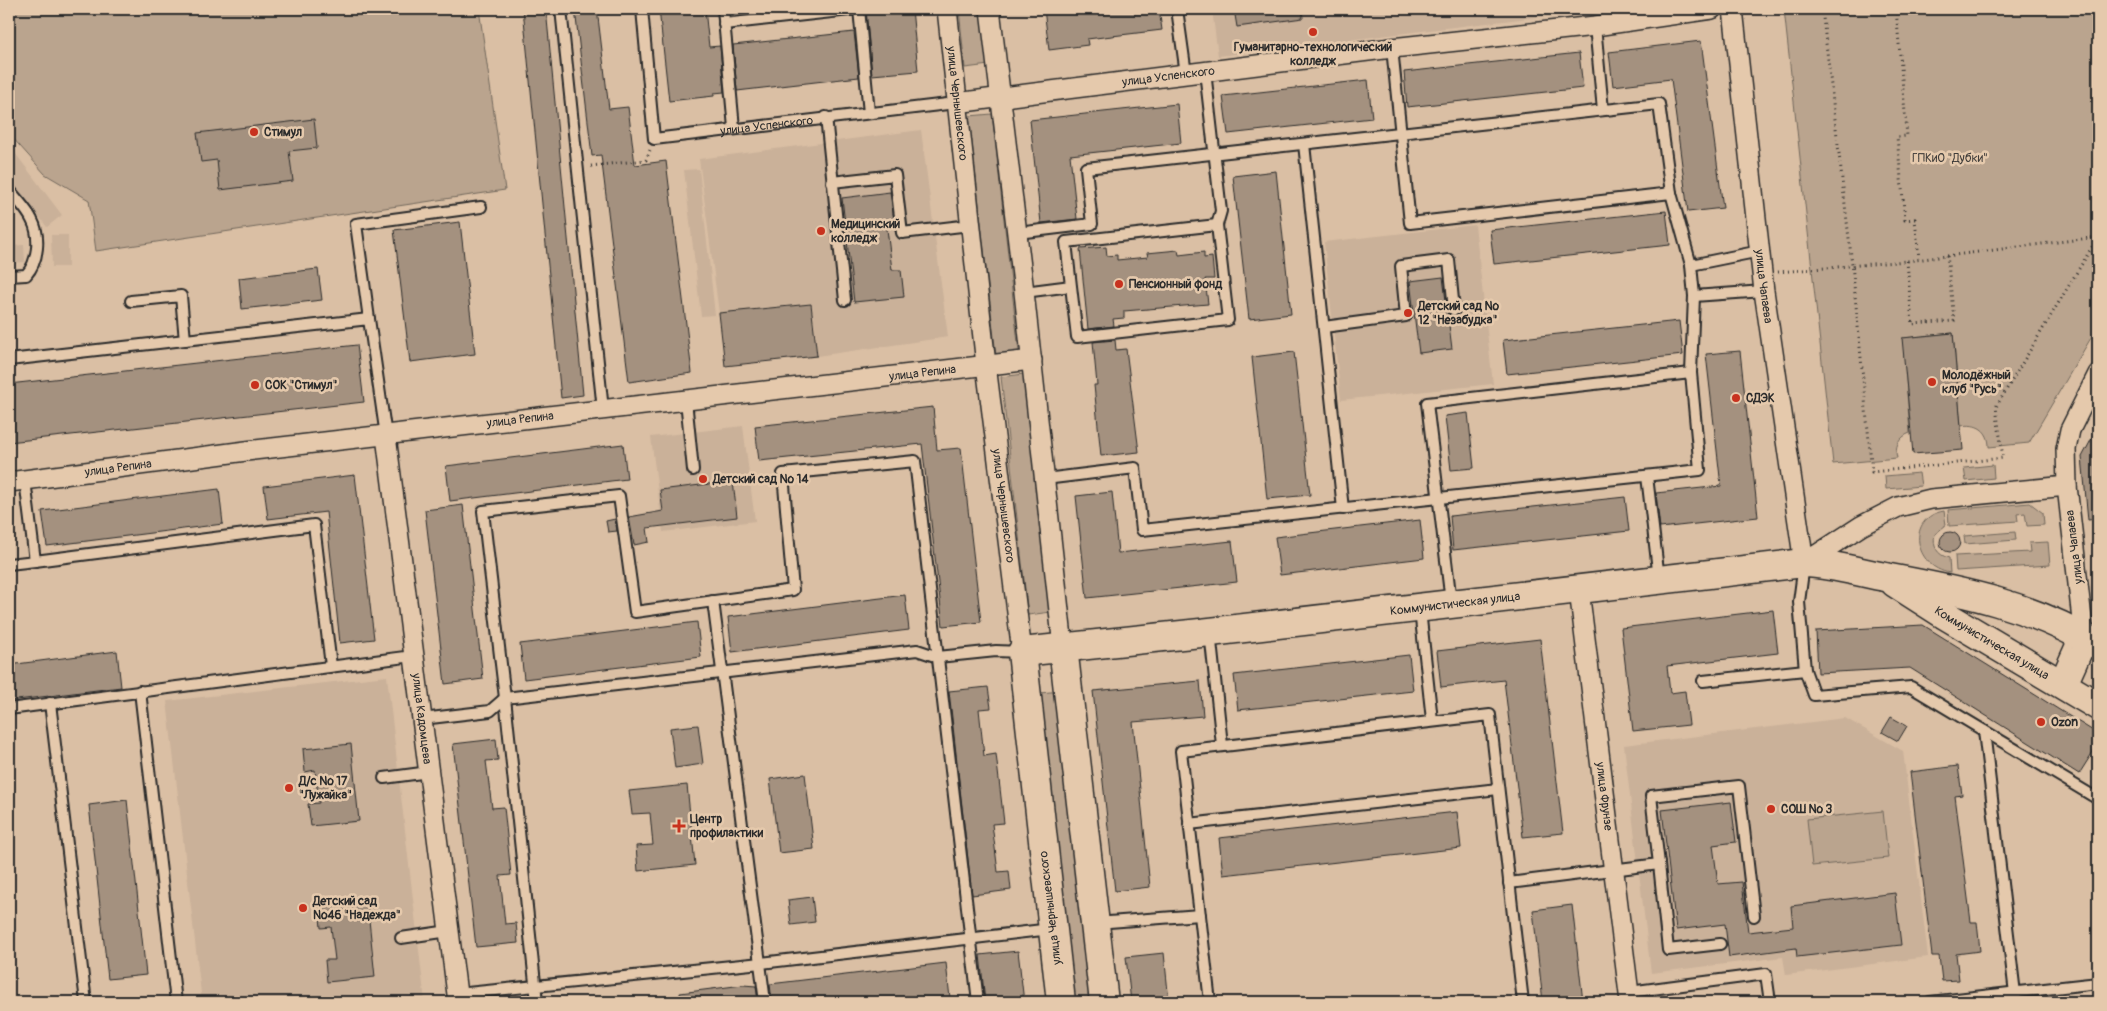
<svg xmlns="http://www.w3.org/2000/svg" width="2107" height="1011" font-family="Pangolin,sans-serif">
<rect width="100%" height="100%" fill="#dabfa4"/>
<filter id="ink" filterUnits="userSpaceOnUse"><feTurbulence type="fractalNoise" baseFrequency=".02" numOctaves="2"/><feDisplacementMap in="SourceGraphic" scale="10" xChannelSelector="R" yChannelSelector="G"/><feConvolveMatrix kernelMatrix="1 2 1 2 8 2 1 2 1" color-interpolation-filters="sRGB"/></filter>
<g filter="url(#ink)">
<!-- built -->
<g fill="#cab199">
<polygon points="1212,9 1602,9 1218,56"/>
<polygon points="921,130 948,337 817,356 811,304 719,313 699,159"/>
<polygon points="9,145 62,215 47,227 9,178"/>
<polygon points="699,169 715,315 701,316 684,170"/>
<polygon points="1475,225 1493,384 1341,400 1324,242"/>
<polygon points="51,235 68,235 68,267 52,267"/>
<polygon points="24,245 25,262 9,263 9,246"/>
<polygon points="743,426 755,521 663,532 651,437"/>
<polygon points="387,676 425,1002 202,1002 167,701"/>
<polygon points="1845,718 1903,751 1928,957 1786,975 1783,957 1651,973 1624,745"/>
</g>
<!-- green -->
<g fill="#baa48e" stroke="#72685c">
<polygon points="9,9 479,9 505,190 96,251 89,200 45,174 11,136 9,129"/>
<polygon points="959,9 983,9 989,65 965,68"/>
<path d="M1784 9H2098V326L2029 443 1989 447C1989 430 1977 423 1961 426L1953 333 1903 338 1910 433C1899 437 1894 447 1897 458L1833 464Z"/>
<polygon points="992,114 1019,352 996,355 969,116"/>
<polygon points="1024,374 1051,612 1028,615 1001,377"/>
<polygon points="1993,465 1994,478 1966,481 1964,468"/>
<polygon points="1919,473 1921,486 1886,489 1885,476"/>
<polygon points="2030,503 2043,513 2044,525 2027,526 2025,513 2017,514 2018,521 1949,526 1948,510"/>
<path d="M1944 511 1946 525 1935 534C1932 546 1937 555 1949 558L1950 573C1913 567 1906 517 1944 511Z"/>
<polygon points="2015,532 2016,540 1965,544 1964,536"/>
<polygon points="2048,542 2050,565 1956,571 1955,556 2030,552 2029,543"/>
<polygon points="1062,691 1098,1002 1074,1002 1039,693"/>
<polygon points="1883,811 1888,858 1812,866 1807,819"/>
</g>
<!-- building -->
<g fill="#a4917f" stroke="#2b2b2b">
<polygon points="523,9 546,9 583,395 561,398"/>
<polygon points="575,9 597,9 609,109 628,107 635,165 666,161 692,373 629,382 601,155 592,156"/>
<polygon points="659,9 705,9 709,47 720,46 724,92 714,93 714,96 669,101"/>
<polygon points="866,9 912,9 918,71 872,75"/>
<polygon points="1044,9 1159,9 1162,30 1087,39 1088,45 1049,50"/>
<polygon points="1234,9 1302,9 1303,18 1237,27"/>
<polygon points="854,32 859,77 737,91 733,45"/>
<polygon points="1701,41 1723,208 1688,212 1671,79 1613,86 1609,52"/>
<polygon points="1579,53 1583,88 1407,107 1404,72"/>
<polygon points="1368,80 1372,118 1228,134 1223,96"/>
<polygon points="1177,104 1181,143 1070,155 1077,219 1041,223 1030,120"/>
<polygon points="314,119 317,148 289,151 293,181 220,190 217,160 201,162 197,133"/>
<polygon points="1276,171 1291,314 1249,319 1233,176"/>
<polygon points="890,192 894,220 886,221 892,270 901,270 904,297 854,302 842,198"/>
<polygon points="1666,211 1670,245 1494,264 1490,230"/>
<polygon points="460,222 475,354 410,362 394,230"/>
<polygon points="1106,247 1107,256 1117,255 1117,260 1148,257 1147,253 1178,250 1179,255 1204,252 1204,258 1212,257 1214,279 1205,279 1208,304 1124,311 1124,318 1113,319 1114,326 1088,329 1080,249"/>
<polygon points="318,269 322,300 242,309 239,278"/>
<polygon points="1443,277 1452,349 1419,353 1410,281"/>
<polygon points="811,304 817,356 725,366 719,313"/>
<polygon points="1679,321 1683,355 1507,374 1503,340"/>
<polygon points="1953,333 1963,450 1913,454 1902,338"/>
<polygon points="1115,340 1116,350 1126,349 1139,452 1101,456 1094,385 1097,385 1093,342"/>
<polygon points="357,345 364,402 9,442 9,384"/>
<polygon points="1740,351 1758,517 1660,528 1656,493 1721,486 1706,354"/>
<polygon points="1294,352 1310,495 1267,499 1252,357"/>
<polygon points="933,407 937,450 961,448 981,622 943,626 922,444 759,461 755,426"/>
<polygon points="1468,413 1474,468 1451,470 1445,416"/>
<polygon points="2098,427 2098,519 2088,520 2082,457"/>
<polygon points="623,444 627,479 450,501 446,466"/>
<polygon points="355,475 374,639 340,643 326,512 268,519 264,486"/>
<polygon points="733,481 737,517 647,528 649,542 634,545 629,517 663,511 660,490"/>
<polygon points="219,489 223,524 47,546 42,511"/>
<polygon points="1112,492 1118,553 1232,541 1237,582 1087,598 1076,496"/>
<polygon points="1625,497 1629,531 1453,550 1450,516"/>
<polygon points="463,505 483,679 445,684 425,510"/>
<polygon points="615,519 617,531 608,532 606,521"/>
<polygon points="1420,520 1424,558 1280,575 1275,537"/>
<circle cx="1950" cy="542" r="10"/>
<polygon points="905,595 909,630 732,652 728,617"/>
<polygon points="1773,610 1778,653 1667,666 1670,693 1685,691 1689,725 1633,731 1621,628"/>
<polygon points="697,622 701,657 524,679 520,644"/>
<polygon points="1923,625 2098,734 2098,744 2079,774 1910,668 1818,673 1816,631"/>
<polygon points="1540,639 1563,833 1523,837 1504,680 1441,687 1437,651"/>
<polygon points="117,651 121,687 9,701 9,665"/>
<polygon points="1409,655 1413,691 1238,710 1234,675"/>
<polygon points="1200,681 1203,716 1133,722 1150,887 1115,891 1093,691"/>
<polygon points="988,687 991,708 979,709 984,756 996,754 1004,823 992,824 998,872 1009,871 1011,890 972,895 949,691"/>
<polygon points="1891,717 1907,726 1898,741 1882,732"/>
<polygon points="698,725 703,764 675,768 670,728"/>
<polygon points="496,739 498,760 486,761 492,808 504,807 511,875 500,876 505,924 516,923 518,943 476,947 453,744"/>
<polygon points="351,744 359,821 311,826 308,804 319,803 315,770 305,772 303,749"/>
<polygon points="1958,766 1962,795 1955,796 1971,922 1977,922 1980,951 1956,954 1959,980 1942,981 1939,956 1932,956 1910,772"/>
<polygon points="805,774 814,849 779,853 770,779"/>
<polygon points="687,785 695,865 638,871 636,846 653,845 650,813 632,814 629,791"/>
<polygon points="127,800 146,975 108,979 89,805"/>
<polygon points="1731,802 1736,842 1713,845 1718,884 1742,882 1748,932 1793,927 1791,906 1895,893 1901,945 1797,957 1796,948 1729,957 1725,924 1676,930 1662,810"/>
<polygon points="1457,812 1461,848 1223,875 1219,838"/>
<polygon points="812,897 815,922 791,925 788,900"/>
<polygon points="367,901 375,977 327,982 325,960 335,960 331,927 321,928 319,906"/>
<polygon points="1572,905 1583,1002 1543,1002 1533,910"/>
<polygon points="1018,951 1024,1002 985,1002 980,955"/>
<polygon points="1164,953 1169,1002 1131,1002 1126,957"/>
<polygon points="946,963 950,998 917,1002 772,1002 770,984"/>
<polygon points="743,985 756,986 758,1002 681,1002 680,993"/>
</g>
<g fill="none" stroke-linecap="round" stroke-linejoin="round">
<defs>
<g id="service">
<polyline points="561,9 603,410"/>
<path id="s1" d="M642 9 654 139 956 103"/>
<polyline points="723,9 734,128"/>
<polyline points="859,9 869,113"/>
<polyline points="1177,9 1186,74"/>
<polyline points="724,24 859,9"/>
<polyline points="1595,26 1603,110"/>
<polyline points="1392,48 1410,223 1671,193"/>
<polyline points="1205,71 1221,211 1217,225"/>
<polyline points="826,117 845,300"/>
<polyline points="1304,144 1343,509"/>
<polyline points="832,182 895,175 902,233 970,225"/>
<path d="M9 189C16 199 27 209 32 220 41 237 38 262 26 275L9 276"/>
<polyline points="1017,233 1092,224 1086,168 1659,104 1671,193 1691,265 1694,296 1691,373 1700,470 1142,530 1135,468 1045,479"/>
<polyline points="1691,265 1760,251"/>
<polyline points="1024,292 1071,286 1077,337 1228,320 1217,225 1066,242 1071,286"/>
<polyline points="1694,296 1764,291"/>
<polyline points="131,301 181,296 185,340"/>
<polyline points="369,319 356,224 481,207"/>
<polyline points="1324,327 1406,316 1401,266 1449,260 1454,310"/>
<polyline points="9,360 369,319 386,436"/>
<polyline points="686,400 693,470"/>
<polyline points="1647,476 1659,579"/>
<polyline points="35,561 314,525 331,666"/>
<polyline points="9,564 35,561 25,480"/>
<polyline points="1804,564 1799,602 1805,670 1814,695 1911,687 2098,799"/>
<polyline points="713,601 765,1002"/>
<polyline points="1451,602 1427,403 1691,373"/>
<polyline points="1420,610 1432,720"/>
<polyline points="1210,632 1222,745"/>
<polyline points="1703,681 1805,670"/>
<polyline points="140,691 176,1002"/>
<polyline points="50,703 86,1002"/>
<polyline points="9,709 413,656"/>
<polyline points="422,719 490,711 505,698 917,650 938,657 996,651 1021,652"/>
<polyline points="1984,731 2016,1002"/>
<polyline points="384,778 429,772"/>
<polyline points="1189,824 1498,789"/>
<polyline points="1659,864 1668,950 1720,944"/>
<polyline points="1509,883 1659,864 1651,796 1739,786 1754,916"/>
<polyline points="1096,923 1200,915"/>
<polyline points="401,938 449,931"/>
<polyline points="1629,992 1766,974 1770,1002"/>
<polyline points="457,994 761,963 1051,929"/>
<polyline points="537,1002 505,698 483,511 619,496 635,612 793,590 783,474 915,461 978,1002"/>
<polyline points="1210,1002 1181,751 1490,715 1523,1002"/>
<polyline points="1930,1002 2098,983"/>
</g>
<g id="minor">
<path id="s2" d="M947 9 986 365 1022 652"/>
<polyline points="990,9 1024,292 1063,647"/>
<path id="s3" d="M1733 9 1764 291 1804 563 1861 526 1898 507 1931 499 2067 486"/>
<path id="s4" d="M956 103 1392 48 1595 26 1712 9"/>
<path id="s5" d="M386 436 458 1002"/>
<path id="s6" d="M9 482 246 451 1032 360"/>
<path id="s7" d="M1579 590 1630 1002"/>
<polyline points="2084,637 2067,486 2066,449 2070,430 2098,374"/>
</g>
<g id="secondary">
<path id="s8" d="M1895 583 1945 615 2098 706"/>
<polyline points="1063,647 1104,1002"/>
<polyline points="2063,684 2084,637"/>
<path id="s9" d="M1061 1002 1022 652 1210 632 1804 563C1835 564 1860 573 1890 578 1966 592 2030 605 2098 645"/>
</g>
</defs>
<!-- service casing -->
<use href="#service" stroke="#2b2b2b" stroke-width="14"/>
<!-- minor casing -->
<use href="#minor" stroke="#2b2b2b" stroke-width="22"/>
<!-- secondary casing -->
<use href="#secondary" stroke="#2b2b2b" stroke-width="31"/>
<!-- path -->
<g stroke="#2b2b2b" stroke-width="3" stroke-dasharray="1 4" stroke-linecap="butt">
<polyline points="1822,9 1852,264 1872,472 2003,458 1996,407 2098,237"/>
<polyline points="1896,9 1907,136 1897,137 1905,220 1915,219 1919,258"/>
<polyline points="591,166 646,160 650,150"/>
<polyline points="1907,261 1912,324 1954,321 1947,254"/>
<polyline points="1778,272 1907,261 2098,237"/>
</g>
<!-- service -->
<use href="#service" stroke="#e5c9ac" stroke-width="10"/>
<!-- minor -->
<use href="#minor" stroke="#e5c9ac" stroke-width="19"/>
<!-- secondary -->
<use href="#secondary" stroke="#e5c9ac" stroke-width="28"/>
</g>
</g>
<!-- markers -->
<g fill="#c8321e" stroke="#e5c9ac" stroke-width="2">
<circle cx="1313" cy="32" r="5"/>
<circle cx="254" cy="132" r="5"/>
<circle cx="821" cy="231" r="5"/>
<circle cx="1119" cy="284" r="5"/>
<circle cx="1408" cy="313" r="5"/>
<circle cx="1932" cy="382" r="5"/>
<circle cx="255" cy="385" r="5"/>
<circle cx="1736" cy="398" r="5"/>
<circle cx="703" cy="479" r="5"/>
<circle cx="2041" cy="722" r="5"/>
<circle cx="289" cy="788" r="5"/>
<circle cx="1771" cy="809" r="5"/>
<path d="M676.5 818.5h5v5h5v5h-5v5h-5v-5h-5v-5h5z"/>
<circle cx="303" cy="908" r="5"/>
</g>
<g text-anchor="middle" stroke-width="5" stroke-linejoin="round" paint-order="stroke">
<!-- poi labels -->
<g font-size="12" font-weight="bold" fill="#2b2b2b" stroke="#e5c9ac" text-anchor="start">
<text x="1313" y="51" text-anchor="middle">Гуманитарно-технологический<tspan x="1313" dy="14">колледж</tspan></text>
<text x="264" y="136">Стимул</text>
<text x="831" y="228">Медицинский<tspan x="831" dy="14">колледж</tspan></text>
<text x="1129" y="288">Пенсионный фонд</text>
<text x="1418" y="310">Детский сад №<tspan x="1418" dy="14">12 "Незабудка"</tspan></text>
<text x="1942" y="379">Молодёжный<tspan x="1942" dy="14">клуб "Русь"</tspan></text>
<text x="265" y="389">СОК "Стимул"</text>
<text x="1746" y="402">СДЭК</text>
<text x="713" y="483">Детский сад № 14</text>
<text x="2051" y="726">Ozon</text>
<text x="299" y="785">Д/с № 17<tspan x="299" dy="14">"Лужайка"</tspan></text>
<text x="1781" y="813">СОШ № 3</text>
<text x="690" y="823">Центр<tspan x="690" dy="14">профилактики</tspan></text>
<text x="313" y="905">Детский сад<tspan x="313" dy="14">№46 "Надежда"</tspan></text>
</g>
<!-- street labels -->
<g font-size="12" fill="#2b2b2b" stroke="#e5c9ac">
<text dy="4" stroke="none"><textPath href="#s4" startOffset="214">улица Успенского</textPath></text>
<text dy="4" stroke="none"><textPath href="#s2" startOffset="95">улица Чернышевского</textPath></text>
<text dy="4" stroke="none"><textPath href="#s1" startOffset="244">улица Успенского</textPath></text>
<text dy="4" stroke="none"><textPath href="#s3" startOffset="279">улица Чапаева</textPath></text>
<text dy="4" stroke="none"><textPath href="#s6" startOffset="920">улица Репина</textPath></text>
<text dy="4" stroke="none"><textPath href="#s6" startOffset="515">улица Репина</textPath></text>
<text dy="4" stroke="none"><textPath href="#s6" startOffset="110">улица Репина</textPath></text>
<text dy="4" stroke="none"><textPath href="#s2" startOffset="500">улица Чернышевского</textPath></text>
<text transform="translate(2074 547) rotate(-97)" y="4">улица Чапаева</text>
<text dy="4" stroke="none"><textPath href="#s9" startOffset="788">Коммунистическая улица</textPath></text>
<text dy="4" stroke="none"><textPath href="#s8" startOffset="114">Коммунистическая улица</textPath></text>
<text dy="4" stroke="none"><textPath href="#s5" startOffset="285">улица Кадомцева</textPath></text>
<text dy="4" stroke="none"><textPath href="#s7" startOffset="208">улица Фрунзе</textPath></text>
<text transform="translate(1050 908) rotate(-97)" y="4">улица Чернышевского</text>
</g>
<!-- park labels -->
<g font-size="12" fill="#403d3a" stroke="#e5c9ac">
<text x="1950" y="162">ГПКиО "Дубки"</text>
</g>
</g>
<!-- margin -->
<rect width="2107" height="1011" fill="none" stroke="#e5c9ac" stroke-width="30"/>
<rect x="15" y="15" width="2077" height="981" fill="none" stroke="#2b2b2b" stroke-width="2" filter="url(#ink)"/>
</svg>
